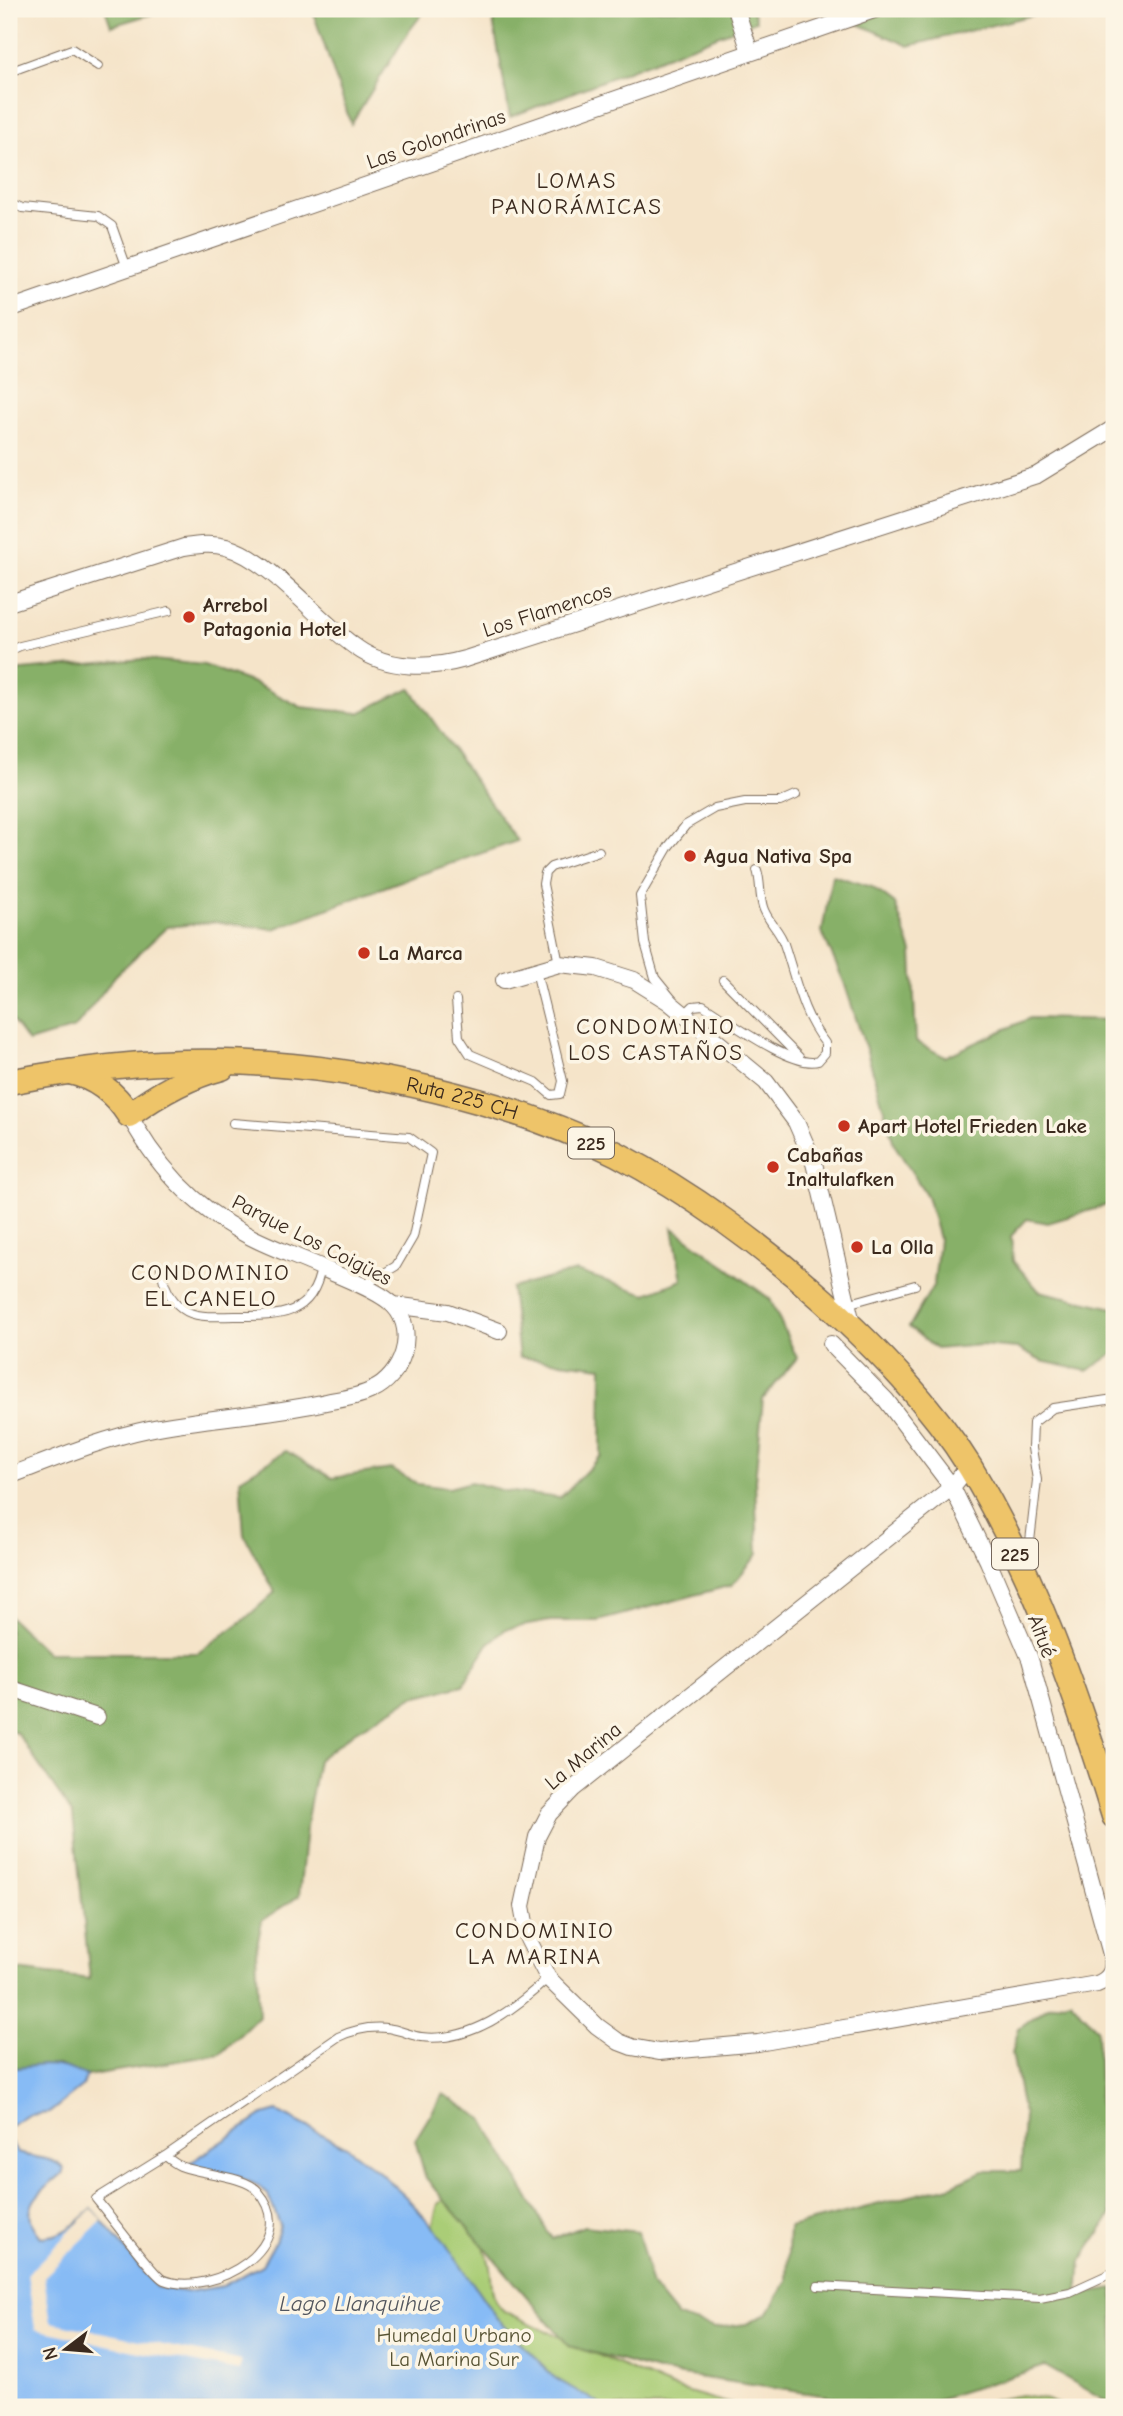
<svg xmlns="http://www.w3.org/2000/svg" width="1123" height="2416" font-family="'Comic Neue',sans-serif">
<rect width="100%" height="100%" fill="#fcf5e5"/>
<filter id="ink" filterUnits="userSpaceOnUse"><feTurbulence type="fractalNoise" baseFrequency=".0143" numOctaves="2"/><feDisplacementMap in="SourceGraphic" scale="14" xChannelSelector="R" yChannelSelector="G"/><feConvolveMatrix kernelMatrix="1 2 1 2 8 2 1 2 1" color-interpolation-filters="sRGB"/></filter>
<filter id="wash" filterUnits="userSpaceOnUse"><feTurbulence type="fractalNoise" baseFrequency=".00686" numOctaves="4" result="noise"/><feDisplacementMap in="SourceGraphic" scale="28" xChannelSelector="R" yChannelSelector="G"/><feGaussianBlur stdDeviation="1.57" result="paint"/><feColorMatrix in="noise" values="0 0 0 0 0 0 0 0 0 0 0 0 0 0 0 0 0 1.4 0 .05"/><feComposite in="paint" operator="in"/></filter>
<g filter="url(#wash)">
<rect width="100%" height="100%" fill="#f5e4c9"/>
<!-- green -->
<g fill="#aacd77" stroke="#727c4a" stroke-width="2">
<path d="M444 2199C461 2216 478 2232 487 2255 495 2275 486 2296 504 2311L622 2366 671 2387 741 2407H386L438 2204Z"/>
<polygon points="1022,2395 1041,2398 1065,2407 976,2407 995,2400"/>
</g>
<!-- forest -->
<g fill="#87b068" stroke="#616d43" stroke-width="2">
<polygon points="105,9 169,9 111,26"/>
<polygon points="312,9 426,9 409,31 351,124"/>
<polygon points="491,9 752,9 756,21 510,117"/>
<polygon points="838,9 1057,9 909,46 831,12"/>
<polygon points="143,659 204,665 256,684 301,707 359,713 410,688 517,841 398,882 274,929 214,922 167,927 116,975 75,1028 28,1042 9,1016 9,673 11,671"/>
<polygon points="832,875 872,887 895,904 912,952 916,1042 945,1057 1030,1018 1114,1020 1114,1203 1048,1223 1027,1219 1011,1236 1013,1261 1039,1291 1114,1308 1114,1353 1087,1371 1041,1361 1017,1348 981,1345 936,1349 909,1327 934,1284 939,1239 927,1196 894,1144 868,1055 844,982 822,932"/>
<polygon points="673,1228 770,1299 797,1358 763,1399 755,1480 758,1554 732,1585 598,1621 550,1621 506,1629 488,1644 463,1685 413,1697 354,1732 318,1760 307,1819 299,1896 262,1920 256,1952 259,2016 220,2054 86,2076 58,2065 9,2069 9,1969 90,1979 73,1815 17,1733 9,1731 9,1616 47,1653 198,1653 245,1619 275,1592 244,1535 240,1479 286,1451 332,1478 391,1469 417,1484 449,1488 471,1482 505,1491 560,1498 601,1456 602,1367 519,1357 511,1288 576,1271 646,1294 682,1280"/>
<polygon points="1070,2000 1097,2029 1101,2145 1111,2215 1081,2261 1078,2294 1114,2288 1114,2405 1045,2366 913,2407 904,2407 661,2372 569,2346 426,2179 415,2140 443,2094 483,2119 552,2239 584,2226 638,2232 652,2286 677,2317 715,2328 746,2324 767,2314 787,2281 789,2227 950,2186 983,2171 1021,2171 1024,2115 1012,2053 1019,2028 1049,2006"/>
</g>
<!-- water -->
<g fill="#87bbf5" stroke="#61728a" stroke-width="2">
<path d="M42 2065C59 2065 71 2068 86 2076L83 2086 49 2113 28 2115 9 2127V2069Z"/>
<path d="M277 2111 345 2146 379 2172 407 2198 437 2231 496 2317 555 2378 605 2407H9V2139L17 2153C32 2158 51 2156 64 2168L62 2174C39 2193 16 2208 41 2237 64 2236 75 2225 92 2209L156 2287 187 2292 223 2286 262 2265 275 2242 280 2225 268 2195 259 2186 239 2177 188 2166 189 2164 261 2116Z"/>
</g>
<!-- pier -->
<polygon fill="#f5e4c9" points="92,2209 102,2221 44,2277 51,2322 242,2361 239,2371 124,2349 35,2329 27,2274"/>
</g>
<g filter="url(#ink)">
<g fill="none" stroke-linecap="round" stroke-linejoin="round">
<defs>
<g id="lane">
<polyline points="9,72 72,49 98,66"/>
<polyline points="1113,120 1114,120"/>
<polyline points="9,202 22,208 98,216 112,226 127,268"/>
<polyline points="9,651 20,646 169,611"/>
<polyline points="559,964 543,884 545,873 551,867 599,851"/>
<polyline points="723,980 799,1057"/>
<polyline points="672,999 655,978 645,943 640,896 669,846 686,825 715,808 745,802 780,802 796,795"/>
<polyline points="456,1000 459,1037 470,1054 536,1082 551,1095 560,1094 563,1081 536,971"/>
<path d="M685 1014 693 1006 703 1005C726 1019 793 1069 818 1061L825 1053V1043C801 1013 796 979 784 944 780 930 767 921 763 907 759 894 761 882 757 870"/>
<polyline points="233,1123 409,1137 431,1153 413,1237 396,1266 363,1286"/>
<path d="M161 1267C163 1284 169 1299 183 1309 196 1319 218 1316 235 1316 276 1316 313 1318 321 1267"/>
<polyline points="847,1304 915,1285"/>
<polyline points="1028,1559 1037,1480 1032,1448 1033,1423 1053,1408 1114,1399"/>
<path d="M165 2156C171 2160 176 2165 183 2167 202 2174 245 2176 258 2191 305 2245 212 2298 164 2280 155 2277 107 2212 96 2199L165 2156 338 2037C358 2028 378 2024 400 2031 407 2033 414 2036 421 2037 470 2043 514 2010 548 1978"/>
<polyline points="818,2286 1040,2298 1070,2292 1114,2272"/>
</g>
<g id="street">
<polyline points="736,9 750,52"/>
<polyline points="9,309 877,9"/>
<path d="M9 603 184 547C198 545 212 543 226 547 272 560 318 622 357 648 388 670 430 669 465 659L1037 475 1114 428"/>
<polyline points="504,980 559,964 596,968 634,980 669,1002 766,1082 796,1122 814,1163 852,1323"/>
<polyline points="393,1305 448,1312 499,1331"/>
<path d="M831 1344 886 1400 952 1487 988 1561 1030 1659 1112 1958C1114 1970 1110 1979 1097 1984L758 2043 659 2052 632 2047 619 2042 597 2026 548 1978 528 1939 522 1906 537 1837 549 1814 573 1789 952 1487 969 1466"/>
<path d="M9 1476C54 1459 101 1439 149 1429 207 1417 268 1415 326 1402 341 1399 359 1397 372 1390 402 1377 418 1332 394 1306 382 1292 346 1279 329 1271 302 1258 273 1249 247 1235 192 1206 152 1161 125 1107"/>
<polyline points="9,1688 97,1717"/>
</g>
<g id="primary">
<path d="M70 1072C97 1078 115 1093 129 1115 158 1094 187 1077 222 1068"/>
<path id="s1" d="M9 1082C158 1053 288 1055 436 1090 498 1105 560 1125 617 1154 689 1192 762 1245 823 1300 877 1349 931 1404 970 1467 1035 1575 1077 1696 1114 1816"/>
</g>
</defs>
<!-- lane casing -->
<use href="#lane" stroke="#7c6b5a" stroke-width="10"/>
<!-- street casing -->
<use href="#street" stroke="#7c6b5a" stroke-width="18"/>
<!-- primary casing -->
<use href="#primary" stroke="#7c6b5a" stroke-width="27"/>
<!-- lane -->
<use href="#lane" stroke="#fff" stroke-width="8"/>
<!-- street -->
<use href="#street" stroke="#fff" stroke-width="16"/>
<!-- primary -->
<use href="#primary" stroke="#eec469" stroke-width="24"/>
</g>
</g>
<!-- markers -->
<g fill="#c8321e" stroke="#fcf5e5" stroke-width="2.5">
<circle cx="189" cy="617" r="7"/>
<circle cx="690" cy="856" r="7"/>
<circle cx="364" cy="953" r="7"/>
<circle cx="844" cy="1126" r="7"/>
<circle cx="773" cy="1167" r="7"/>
<circle cx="857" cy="1247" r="7"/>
</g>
<g text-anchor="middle" stroke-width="7" stroke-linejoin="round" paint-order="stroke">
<!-- shield labels -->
<g fill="#fcf5e5" stroke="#75675a" stroke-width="2">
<rect x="568" y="1127.5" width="46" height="31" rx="5"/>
<rect x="992" y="1538.5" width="46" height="31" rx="5"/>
</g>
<g font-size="19" font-weight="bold" fill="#3b2a1e">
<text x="591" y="1150">225</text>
<text x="1015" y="1561">225</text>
</g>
<!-- street labels -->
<g font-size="21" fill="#3b2a1e" stroke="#fcf5e5">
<text transform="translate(436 139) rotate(-19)" y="7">Las Golondrinas</text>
<text transform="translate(547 610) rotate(-18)" y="7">Los Flamencos</text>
<text dy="7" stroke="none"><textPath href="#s1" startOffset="458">Ruta 225 CH</textPath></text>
<text transform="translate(312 1240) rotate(27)" y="7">Parque Los Coigües</text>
<text transform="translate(1042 1636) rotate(69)" y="7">Altué</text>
<text transform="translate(583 1756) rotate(-40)" y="7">La Marina</text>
</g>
<!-- poi labels -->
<g font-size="21" font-weight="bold" fill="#3b2a1e" stroke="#fcf5e5" text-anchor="start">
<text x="203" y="612">Arrebol<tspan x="203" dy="24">Patagonia Hotel</tspan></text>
<text x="704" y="863">Agua Nativa Spa</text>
<text x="378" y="960">La Marca</text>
<text x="858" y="1133">Apart Hotel Frieden Lake</text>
<text x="787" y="1162">Cabañas<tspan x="787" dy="24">Inaltulafken</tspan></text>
<text x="871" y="1254">La Olla</text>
</g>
<!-- park labels -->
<g font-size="21" fill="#575334" stroke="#fcf5e5">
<text x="454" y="2342">Humedal Urbano<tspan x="454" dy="24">La Marina Sur</tspan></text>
</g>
<!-- neighbourhood labels -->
<g font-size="23" letter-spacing="2" fill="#3b2a1e" stroke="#fcf5e5">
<text x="577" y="188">LOMAS<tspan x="577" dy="26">PANORÁMICAS</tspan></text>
<text x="656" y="1034">CONDOMINIO<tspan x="656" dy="26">LOS CASTAÑOS</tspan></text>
<text x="211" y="1280">CONDOMINIO<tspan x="211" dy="26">EL CANELO</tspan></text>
<text x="535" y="1938">CONDOMINIO<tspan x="535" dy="26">LA MARINA</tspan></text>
</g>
<!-- water labels -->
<g font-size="23" font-style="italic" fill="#52565e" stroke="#fcf5e5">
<text x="360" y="2311">Lago Llanquihue</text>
</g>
</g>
<!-- margin -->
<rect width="1123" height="2416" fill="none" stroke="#fcf5e5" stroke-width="35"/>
<!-- north arrow -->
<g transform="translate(66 2349) rotate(254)" stroke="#fcf5e5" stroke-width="5" paint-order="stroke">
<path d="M0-5L12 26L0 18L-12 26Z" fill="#3b2a1e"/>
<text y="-10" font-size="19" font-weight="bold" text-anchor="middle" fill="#3b2a1e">N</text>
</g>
</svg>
